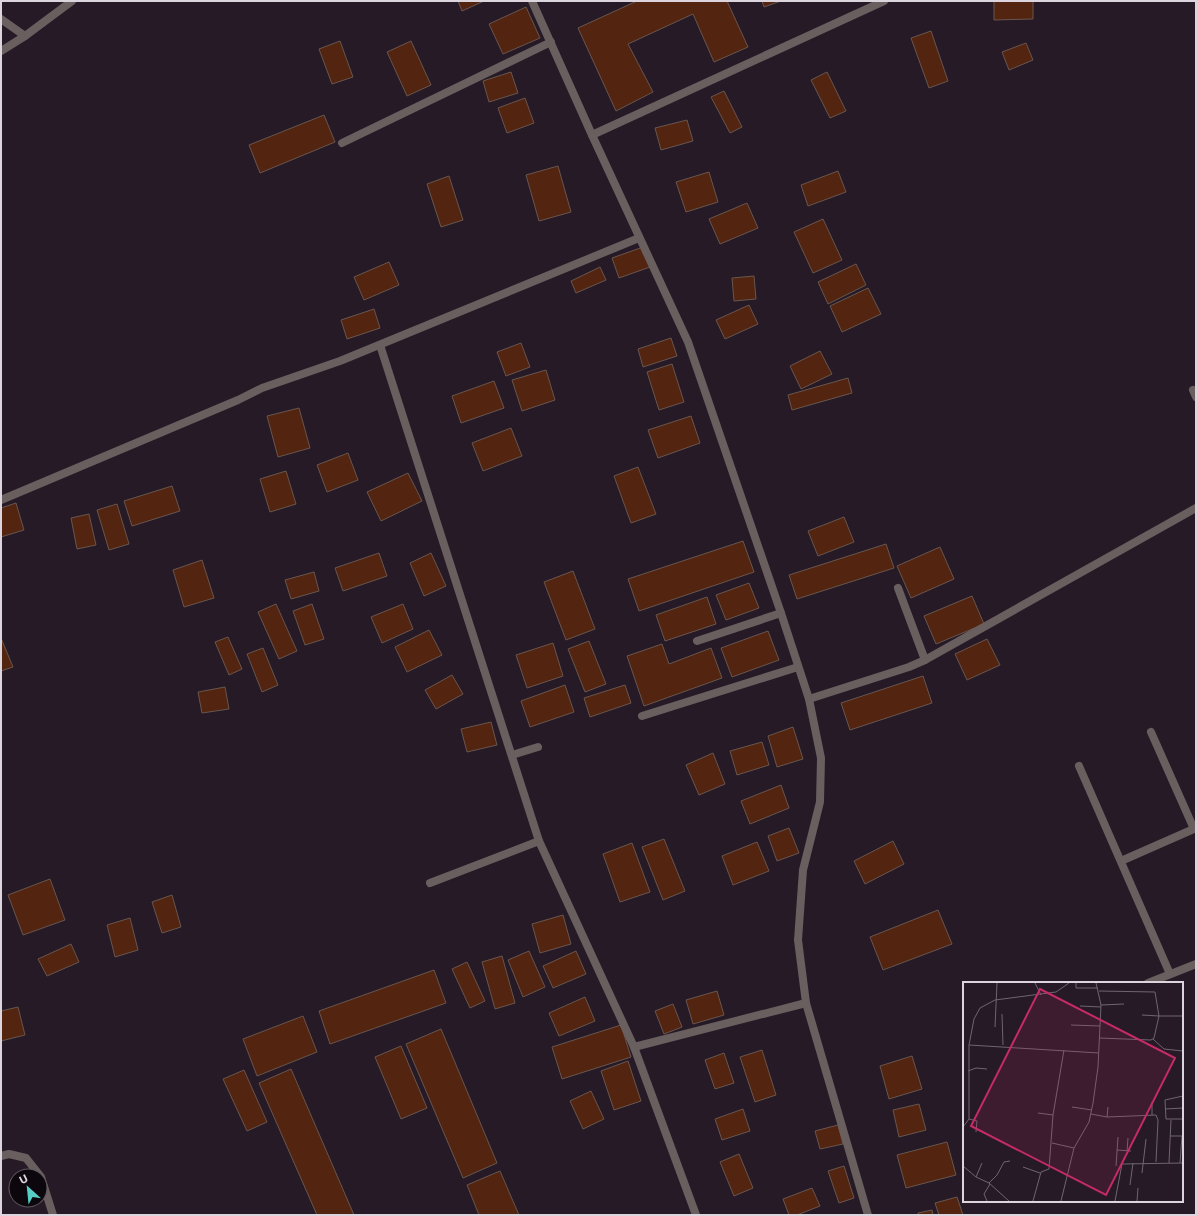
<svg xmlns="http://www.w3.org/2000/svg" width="1197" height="1216" font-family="Commissioner,sans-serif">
<rect width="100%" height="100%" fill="#261a26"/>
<!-- building -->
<g fill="#53240f" stroke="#68564f">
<polygon points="458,1 484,1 462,11"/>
<polygon points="637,1 727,1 748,47 714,62 693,14 628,44 653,92 616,111 578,28"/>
<polygon points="762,1 781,1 764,7"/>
<polygon points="994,1 1033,1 1033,19 994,20"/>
<polygon points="526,7 540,38 503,54 489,24"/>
<polygon points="931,31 948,81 929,88 911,38"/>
<polygon points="340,41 353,77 332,84 319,49"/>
<polygon points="411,41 431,85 407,96 387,52"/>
<polygon points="1026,43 1033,60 1009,70 1002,52"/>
<polygon points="511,72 518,93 489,102 483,81"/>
<polygon points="827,72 846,111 830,118 811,80"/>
<polygon points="724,91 742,127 730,133 711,97"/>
<polygon points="525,98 534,123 507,133 498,108"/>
<polygon points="324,115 335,142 260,173 249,145"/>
<polygon points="687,120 693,141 661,150 655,128"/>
<polygon points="558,166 571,212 539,221 526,175"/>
<polygon points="838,171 846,192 808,206 801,185"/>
<polygon points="709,172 718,202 686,212 676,182"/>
<polygon points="449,176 463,220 441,227 427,184"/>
<polygon points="747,203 758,228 720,244 709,219"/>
<polygon points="823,219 842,260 813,273 794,232"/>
<polygon points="643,247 650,267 619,278 612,258"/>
<polygon points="389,262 399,285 364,300 354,277"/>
<polygon points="856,264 866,285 828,304 818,282"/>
<polygon points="600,267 606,280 576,293 571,281"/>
<polygon points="754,276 756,299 734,301 732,278"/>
<polygon points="868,288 881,314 842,332 830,306"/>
<polygon points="749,305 758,324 725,339 716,320"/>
<polygon points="374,309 380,328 347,339 341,320"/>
<polygon points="671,338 677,356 643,367 638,349"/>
<polygon points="521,343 530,367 506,376 497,352"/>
<polygon points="820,351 832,374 801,389 790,366"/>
<polygon points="672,364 684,402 659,410 647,372"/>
<polygon points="546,370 555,400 522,411 512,380"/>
<polygon points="848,378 852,393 792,410 788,395"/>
<polygon points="494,381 504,408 461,423 452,396"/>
<polygon points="299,408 310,448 278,457 267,416"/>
<polygon points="691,416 700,443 658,458 648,430"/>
<polygon points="511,428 522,456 483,471 472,443"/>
<polygon points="348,453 358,480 327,492 317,465"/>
<polygon points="638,467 656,514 631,523 614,476"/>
<polygon points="286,471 296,504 270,512 260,479"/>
<polygon points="408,473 422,501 381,521 367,492"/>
<polygon points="172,486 180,511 132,526 124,501"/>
<polygon points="16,503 24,530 1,537 1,508"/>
<polygon points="117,504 129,544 109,550 97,510"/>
<polygon points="89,514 96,545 77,549 71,518"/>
<polygon points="844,517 854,542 818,556 808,531"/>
<polygon points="743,541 754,572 639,611 628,579"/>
<polygon points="886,544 894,568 797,599 789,575"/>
<polygon points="940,547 954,579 911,598 897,566"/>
<polygon points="379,553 387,576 343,591 335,568"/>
<polygon points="431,553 446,586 424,596 410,563"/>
<polygon points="202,560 214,598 184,607 173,570"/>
<polygon points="573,571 595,629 566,640 544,582"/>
<polygon points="314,572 319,591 291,599 285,580"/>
<polygon points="749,583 759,608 726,620 716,595"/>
<polygon points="972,596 984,624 936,644 924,616"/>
<polygon points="707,597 716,624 665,641 656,615"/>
<polygon points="276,604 297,651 279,659 258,612"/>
<polygon points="312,604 324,639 305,645 293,611"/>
<polygon points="403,604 413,629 382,643 371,617"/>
<polygon points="429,630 442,655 407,672 395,647"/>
<polygon points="768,631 779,660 732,677 721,648"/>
<polygon points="228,637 242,669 229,675 215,642"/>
<polygon points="1,638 13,667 1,671"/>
<polygon points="987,639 1000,665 967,680 955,654"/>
<polygon points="589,641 606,684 585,692 568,649"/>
<polygon points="553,643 563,676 527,688 516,655"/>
<polygon points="662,644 669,664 711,648 722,678 644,706 627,656"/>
<polygon points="263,648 278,685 262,692 247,654"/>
<polygon points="452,675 463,694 436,709 425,690"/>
<polygon points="923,676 932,703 850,730 841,703"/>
<polygon points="565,685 574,712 530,727 521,701"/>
<polygon points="625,685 631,703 590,717 584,698"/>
<polygon points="225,687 229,709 202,713 198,692"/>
<polygon points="491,722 497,745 467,752 461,729"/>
<polygon points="793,727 803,759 777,767 768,736"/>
<polygon points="762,742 769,765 737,775 730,751"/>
<polygon points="713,753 725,784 699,795 686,765"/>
<polygon points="781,785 789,808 750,824 741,801"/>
<polygon points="789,828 799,853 777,861 768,836"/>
<polygon points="664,839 685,891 663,900 642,847"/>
<polygon points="893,841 904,864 865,884 854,861"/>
<polygon points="757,842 769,871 733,885 722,856"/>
<polygon points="632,843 650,892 620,902 603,854"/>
<polygon points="50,879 65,920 23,935 8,895"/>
<polygon points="172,895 181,927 162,933 152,902"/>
<polygon points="938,910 952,944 883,970 870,937"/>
<polygon points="563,915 571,944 540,953 532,924"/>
<polygon points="130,918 138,950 115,957 107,925"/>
<polygon points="71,944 79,962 47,976 38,959"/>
<polygon points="529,951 545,987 523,997 508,960"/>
<polygon points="576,951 586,974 553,988 543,966"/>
<polygon points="502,956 515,1003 495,1009 482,962"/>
<polygon points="467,962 485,1001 470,1008 452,969"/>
<polygon points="434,970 446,1003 330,1044 319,1011"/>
<polygon points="717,991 724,1015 693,1024 686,1000"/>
<polygon points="585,997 595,1021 559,1036 549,1013"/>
<polygon points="673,1004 682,1027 664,1034 655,1011"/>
<polygon points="18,1007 25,1035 1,1041 1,1011"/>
<polygon points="303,1016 317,1052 257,1076 243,1039"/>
<polygon points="621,1025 631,1057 562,1079 552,1047"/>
<polygon points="441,1029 497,1163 463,1178 406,1044"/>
<polygon points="401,1046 427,1108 401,1119 375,1057"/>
<polygon points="762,1050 776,1095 755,1102 740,1057"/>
<polygon points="724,1053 734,1083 715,1089 705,1060"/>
<polygon points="912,1056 922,1089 889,1099 880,1066"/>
<polygon points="628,1061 641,1101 614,1110 601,1071"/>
<polygon points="291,1069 354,1215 317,1215 259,1083"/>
<polygon points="244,1070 267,1122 247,1131 223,1079"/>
<polygon points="591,1091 604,1119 583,1129 570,1101"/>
<polygon points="919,1104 926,1130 899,1137 893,1110"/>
<polygon points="743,1109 750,1131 722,1140 715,1119"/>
<polygon points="838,1125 843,1144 820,1149 815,1131"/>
<polygon points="947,1142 956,1175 906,1188 897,1155"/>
<polygon points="739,1154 753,1188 734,1196 720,1162"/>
<polygon points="844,1166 854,1198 839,1203 828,1171"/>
<polygon points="500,1171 519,1215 479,1215 467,1185"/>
<polygon points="812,1188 820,1206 797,1215 789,1215 783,1199"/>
<polygon points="957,1197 963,1215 939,1215 935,1203"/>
<polygon points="932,1210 933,1215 918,1215 918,1213"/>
</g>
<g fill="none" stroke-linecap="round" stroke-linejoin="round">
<!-- street -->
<g stroke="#695f5f" stroke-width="8">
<polyline points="532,1 592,135 688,342 781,613 809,699 821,758 820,802 803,870 798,940 806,1003 868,1215"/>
<polyline points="1,19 25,36"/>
<polyline points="1,51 25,36 72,1"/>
<polyline points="592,135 884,1"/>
<polyline points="342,143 551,42"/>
<polyline points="380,345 539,841 634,1047 696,1215"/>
<polyline points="1193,390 1196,397"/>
<polyline points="1,500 238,400 262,388 340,361 639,238"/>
<polyline points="697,641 781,613"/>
<polyline points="925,660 1196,508"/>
<polyline points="809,699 909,667 925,660 898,588"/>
<polyline points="642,716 798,667"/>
<polyline points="1151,732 1194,829"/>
<polyline points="512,755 538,747"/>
<polyline points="1079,766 1170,974"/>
<polyline points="1121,861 1196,828"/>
<polyline points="430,883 539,841"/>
<polyline points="1148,983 1196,964"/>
<polyline points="634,1047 806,1003"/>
<polyline points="1,1156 9,1154 26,1158 41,1177 53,1215"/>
</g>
</g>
<!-- overview -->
<g transform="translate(963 982)">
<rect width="220" height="220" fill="#261a26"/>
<path fill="none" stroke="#6f656f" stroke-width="1" d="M72 1 78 13M113 1V6H135M136 9 192 10 196 34 179 33M138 23 161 22M117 24 138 25M39 32 40 63M108 43 137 44M32 45 34 1M136 56 188 58 191 56 196 34H220M190 57 201 67 220 69M6 63 136 71M5 89 13 86 24 87M220 114 202 118 203 137H220M109 125 129 128M202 127 220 126M75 131 90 133M128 132 144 135 145 125M189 133V120M144 135 193 133 195 138 193 180M6 137 14 139 13 150M0 145 6 137V63L11 37 17 26 32 18 93 10 106 1M207 154H220M89 161 111 166M154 168 168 169M164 169 165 156M206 181 208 138M217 181 219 154M0 184 13 195 26 201 46 219M153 184 155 155M60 185 77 191M179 191 183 157M13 195 19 181M26 201 34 193 41 180 47 179M167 203 170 181M24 219 21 212 27 202M70 219 78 190 86 187 90 133 101 68M98 219 111 166 126 140 130 121 135 85 138 23 133 1M152 219 159 182 220 181M174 219 175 206"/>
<path fill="#c52b68" fill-opacity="0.15" stroke="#c52b68" stroke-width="2" d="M77 7 212 76 143 213 8 144Z"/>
<rect width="220" height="220" fill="none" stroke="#ddd5dd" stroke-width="2"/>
</g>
<!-- border -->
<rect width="1197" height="1216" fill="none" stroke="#ddd5dd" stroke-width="4"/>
<!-- north arrow -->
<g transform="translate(28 1188) rotate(333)"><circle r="19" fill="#0c070c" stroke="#605960"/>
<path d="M0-3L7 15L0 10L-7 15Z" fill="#56cec3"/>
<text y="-6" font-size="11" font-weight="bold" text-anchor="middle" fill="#ddd5dd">U</text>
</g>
</svg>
